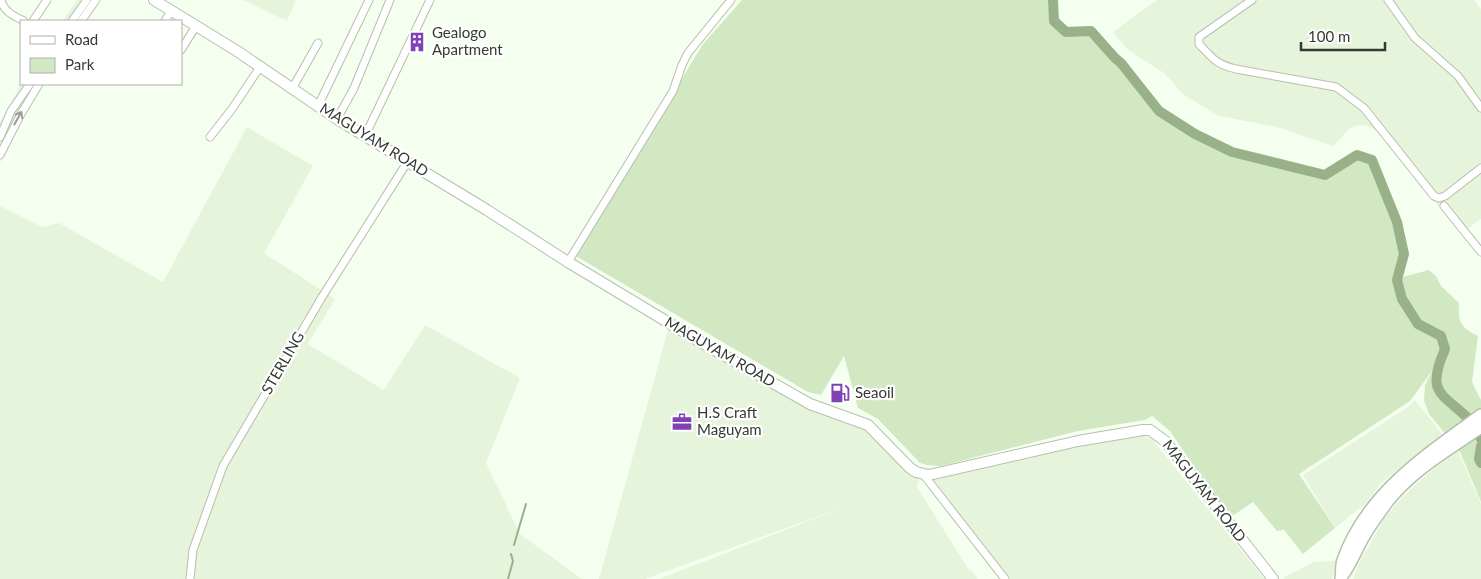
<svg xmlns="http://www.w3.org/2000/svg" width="1481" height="579" font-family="Lato,sans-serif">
<rect width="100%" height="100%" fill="#f5ffef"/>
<!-- built -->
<g fill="#e5f4db">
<polygon points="77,0 100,0 86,21 63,21"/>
<polygon points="243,0 296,0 287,21"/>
<polygon points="1157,0 1474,0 1481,9 1481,219 1467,229 1447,205 1440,208 1381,133 1368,126 1358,125 1349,129 1333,146 1277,127 1219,116 1184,95 1164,73 1128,50 1113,32"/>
<polygon points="21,84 44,84 20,119 0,163 0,123"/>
<polygon points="247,127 313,166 264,253 335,299 308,344 384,390 425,325 520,378 486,463 520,534 582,579 0,579 0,206 42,227 59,223 163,282"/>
<polygon points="669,326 808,404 867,426 919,478 917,487 969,570 971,570 978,579 659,579 847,506 645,579 599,579"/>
<polygon points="1415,400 1442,434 1433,443 1413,457 1380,484 1366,503 1335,528 1303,475 1408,407"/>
<polygon points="1135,436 1145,436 1152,439 1264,579 1008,579 928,480 1044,453"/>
<polygon points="1458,451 1481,504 1481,579 1353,579 1359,563 1384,519 1403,496 1433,469"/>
<polygon points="1339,557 1332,579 1284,579 1283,578 1314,562 1332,561"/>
</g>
<!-- green -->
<path fill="#d1e8c3" d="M742 0H1048L1050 22 1066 36 1091 33 1145 96 1158 114 1199 138 1231 153 1326 178 1357 157 1370 161 1395 223 1401 254 1395 279 1429 270 1436 276 1441 286 1459 303C1458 322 1460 327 1478 336L1472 382 1481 400V502L1460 452 1429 414 1424 401 1425 385 1432 371 1410 401 1299 474 1335 528 1303 554 1284 530 1277 531 1253 502 1231 517 1208 487 1170 431 1152 416 1145 420 1078 431 941 466 927 465 920 463 878 419 858 408 844 356 821 395 808 392 574 255 703 44Z"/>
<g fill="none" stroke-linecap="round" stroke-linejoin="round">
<!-- stream -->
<g stroke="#98b188" stroke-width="2">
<polyline points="514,545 526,504"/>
<polyline points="508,579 513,561 511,554"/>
</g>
<!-- river -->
<g stroke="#98b188" stroke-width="10">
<path d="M1053 0 1054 21 1066 32 1091 31 1115 58 1121 63 1159 111 1195 134 1232 152 1325 175 1357 155 1372 160 1397 222 1404 254 1397 280 1402 299 1418 324 1441 336 1445 349C1425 395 1442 392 1472 422 1477 427 1480 432 1481 439"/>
<polyline points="1481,446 1479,459 1481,463"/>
</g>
<defs>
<g id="minor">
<path d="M1 0C4 12 14 16 24 21"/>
<path d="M1252 0 1199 37V44C1213 59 1216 64 1236 69L1336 87 1364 108 1434 196 1439 198 1445 196 1481 168"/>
<polyline points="1388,0 1415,38 1458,76 1481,108"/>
<polyline points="33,21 47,0"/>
<polyline points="72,21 87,0"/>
<polyline points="81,21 96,0"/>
<polyline points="165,21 171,11"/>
<polyline points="181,50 196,26"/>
<polyline points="292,89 318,43"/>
<polyline points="318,106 369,0"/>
<polyline points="337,119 354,88 390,0"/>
<polyline points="365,136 430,0"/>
<polyline points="0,137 11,111 30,84"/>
<polyline points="210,137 232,109 260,67"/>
<polyline points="0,155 21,114 39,84"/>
<polyline points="1444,206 1481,252"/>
<polyline points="568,262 673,91 682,65 688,53 731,0"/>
<polyline points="923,474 1005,579"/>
<polyline points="190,579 193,550 223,466 322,297 408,161"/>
</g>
<polyline id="secondary" points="154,0 237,51 337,119 487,210 568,262 704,344 810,404 868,425 910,468 916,472 929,475 1078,441 1143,430 1150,430 1165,441 1273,579"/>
<g id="trunk">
<path d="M1342 576C1351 564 1356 550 1364 536 1371 524 1380 512 1388 501 1412 470 1450 449 1481 427"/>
<path d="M1341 579C1342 573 1341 566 1343 560 1367 493 1426 455 1481 415"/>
</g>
</defs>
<!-- minor casing -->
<use href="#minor" stroke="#b5c0ae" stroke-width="9"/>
<!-- secondary casing -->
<use href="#secondary" stroke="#b5c0ae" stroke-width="12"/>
<!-- trunk casing -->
<use href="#trunk" stroke="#b5c0ae" stroke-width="14"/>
<!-- minor -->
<use href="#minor" stroke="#fff" stroke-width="7"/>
<!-- secondary -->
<use href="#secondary" stroke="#fff" stroke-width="10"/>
<!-- trunk -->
<use href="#trunk" stroke="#fff" stroke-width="11"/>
</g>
<!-- one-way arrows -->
<defs><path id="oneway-shaft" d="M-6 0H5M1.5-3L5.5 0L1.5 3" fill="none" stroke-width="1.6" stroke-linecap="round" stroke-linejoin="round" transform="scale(1.25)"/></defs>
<use stroke="#9a9c99" href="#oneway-shaft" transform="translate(18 118) rotate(-61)"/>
<!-- icons -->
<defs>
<symbol id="building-bare" viewBox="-9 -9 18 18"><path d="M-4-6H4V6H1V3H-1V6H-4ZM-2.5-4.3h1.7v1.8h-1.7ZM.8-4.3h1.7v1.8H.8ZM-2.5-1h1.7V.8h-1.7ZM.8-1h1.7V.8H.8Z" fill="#7e41b6" stroke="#fff" stroke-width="2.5" paint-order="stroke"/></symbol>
<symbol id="fuel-bare" viewBox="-9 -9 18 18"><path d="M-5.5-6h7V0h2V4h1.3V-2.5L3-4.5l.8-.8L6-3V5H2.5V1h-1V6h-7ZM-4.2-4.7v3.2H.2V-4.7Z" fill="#7e41b6" stroke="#fff" stroke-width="2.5" paint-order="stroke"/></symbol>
<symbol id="office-bare" viewBox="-9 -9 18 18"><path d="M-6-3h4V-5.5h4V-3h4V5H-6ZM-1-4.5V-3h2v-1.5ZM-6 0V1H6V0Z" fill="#7e41b6" stroke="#fff" stroke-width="2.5" paint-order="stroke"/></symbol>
</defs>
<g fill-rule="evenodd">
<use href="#building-bare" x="403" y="28" width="28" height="28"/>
<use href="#fuel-bare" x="826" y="379" width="28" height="28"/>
<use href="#office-bare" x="668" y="408" width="28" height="28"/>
</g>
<g text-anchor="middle" stroke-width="4.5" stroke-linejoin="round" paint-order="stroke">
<!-- poi labels -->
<g font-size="15" fill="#363a33" stroke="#fff" text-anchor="start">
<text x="432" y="38">Gealogo<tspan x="432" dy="17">Apartment</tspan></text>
<text x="855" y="398">Seaoil</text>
<text x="697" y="418">H.S Craft<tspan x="697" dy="17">Maguyam</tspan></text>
</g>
<!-- street labels -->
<g font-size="15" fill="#363a33" stroke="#fff">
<text transform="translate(374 140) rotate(32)" y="5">MAGUYAM ROAD</text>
<text transform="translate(720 352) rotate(30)" y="5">MAGUYAM ROAD</text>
<text transform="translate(283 363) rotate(-60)" y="5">STERLING</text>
<text transform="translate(1204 491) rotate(52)" y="5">MAGUYAM ROAD</text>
</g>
</g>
<!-- legend -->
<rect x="20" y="20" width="162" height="65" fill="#ffffff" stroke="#afb0ad"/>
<rect x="30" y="36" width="25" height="8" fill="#ffffff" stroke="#afb0ad"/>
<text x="65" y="45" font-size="15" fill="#363a33">Road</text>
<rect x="30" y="58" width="25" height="15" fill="#d1e8c3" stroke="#afb0ad"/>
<text x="65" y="70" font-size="15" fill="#363a33">Park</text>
<!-- scale -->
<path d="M1301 42v8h84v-8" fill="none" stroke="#363a33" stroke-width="2.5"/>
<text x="1308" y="42" font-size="15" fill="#363a33" stroke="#ffffff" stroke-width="4" paint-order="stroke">100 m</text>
</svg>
